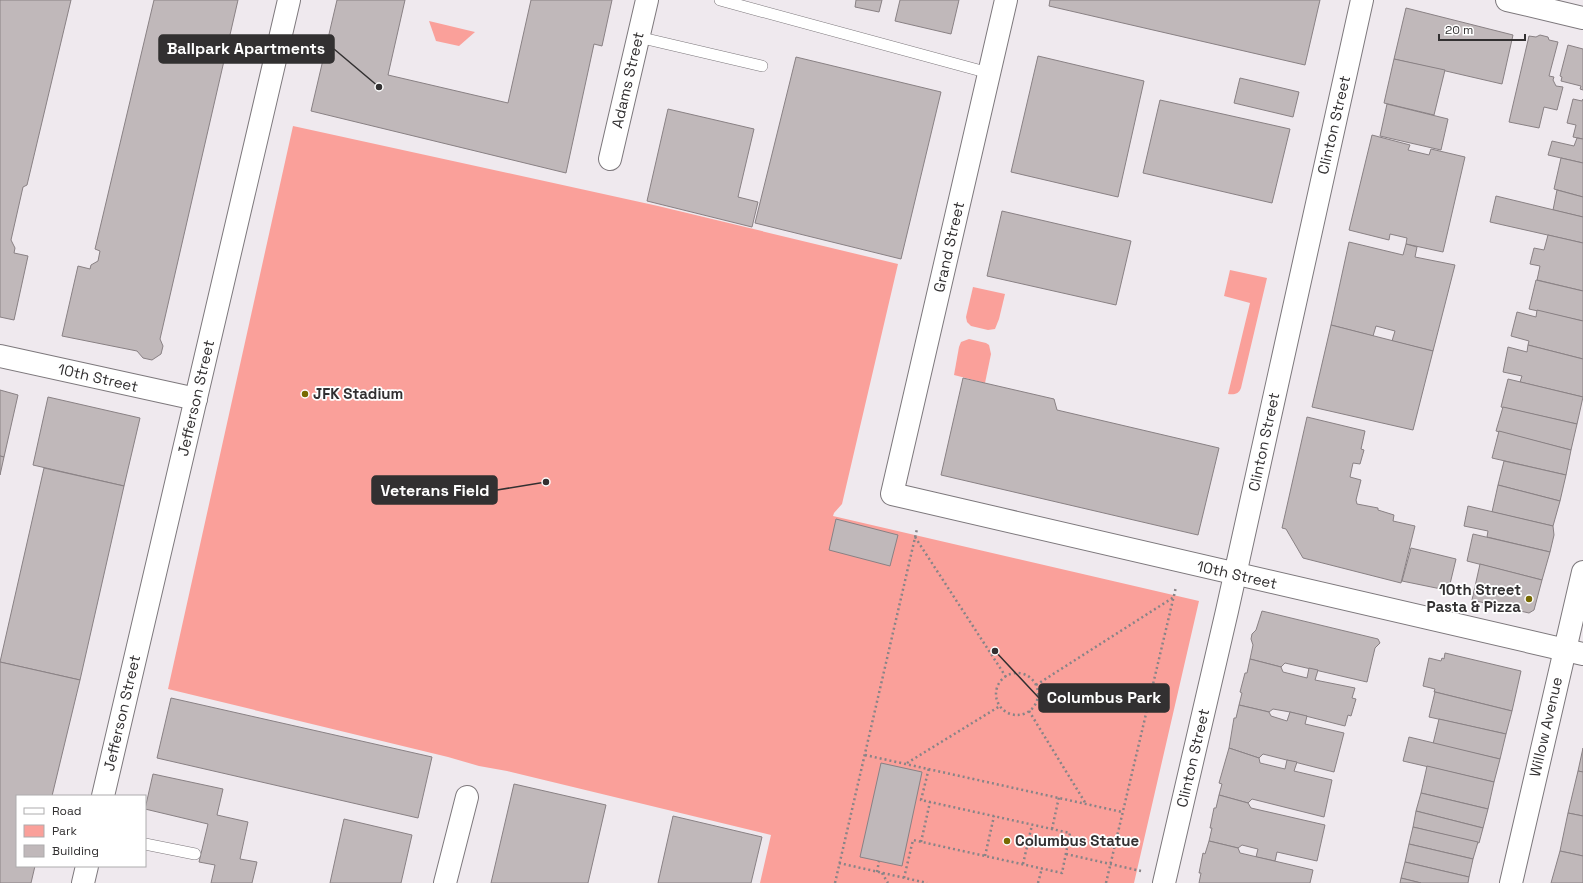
<svg xmlns="http://www.w3.org/2000/svg" width="1583" height="883" font-family="'Space Grotesk',sans-serif">
<rect width="100%" height="100%" fill="#efe9ee"/>
<!-- green -->
<g fill="#faa09a">
<polygon points="429,21 475,32 459,46 436,41"/>
<polygon points="293,126 658,206 898,264 842,504 834,513 833,516 1199,601 1134,883 760,883 771,835 507,771 479,766 448,757 168,689"/>
<path d="M1230 270 1267 278 1241 388C1239 394 1234 395 1228 394L1250 303 1224 296Z"/>
<polygon points="973,287 1005,294 999,319 995,329 988,330 971,326 967,322 966,317"/>
<polygon points="969,339 986,343 989,345 991,354 985,383 954,375 959,347 961,342"/>
</g>
<!-- building -->
<g fill="#c0b8ba" stroke="#898184">
<polygon points="0,0 71,0 27,185 23,187 11,240 15,248 14,253 28,256 14,320 0,317"/>
<polygon points="154,0 238,0 160,339 163,346 161,354 152,360 143,358 137,351 62,336 78,266 90,269 91,265 98,261 100,251 95,249"/>
<polygon points="337,0 405,0 388,75 508,103 531,0 612,0 602,46 594,44 566,173 311,111"/>
<polygon points="856,0 882,0 879,12 855,7"/>
<polygon points="900,0 959,0 951,34 895,21"/>
<polygon points="1050,0 1320,0 1305,65 1049,6"/>
<polygon points="1406,8 1513,35 1502,84 1394,59"/>
<polygon points="1540,35 1548,37 1549,40 1558,42 1549,76 1554,77 1553,80 1556,86 1563,87 1557,110 1544,107 1539,128 1509,122 1529,36 1536,37"/>
<polygon points="1568,45 1583,49 1583,90 1580,89 1581,86 1561,81 1562,77 1560,76"/>
<polygon points="1038,56 1144,81 1118,197 1011,172"/>
<polygon points="796,57 941,92 901,259 755,223"/>
<polygon points="1394,59 1445,70 1434,115 1384,103"/>
<polygon points="1240,78 1299,92 1293,117 1234,103"/>
<polygon points="1573,99 1582,101 1583,99 1583,139 1573,137 1576,125 1567,123"/>
<polygon points="1160,100 1290,129 1272,203 1143,173"/>
<polygon points="1387,104 1448,119 1441,150 1380,136"/>
<polygon points="668,109 754,129 738,197 758,202 752,227 647,201"/>
<polygon points="1372,135 1410,145 1408,150 1429,155 1431,149 1465,157 1443,252 1406,244 1407,238 1390,234 1389,240 1349,230"/>
<polygon points="1577,138 1583,139 1583,163 1548,155 1552,141 1574,146"/>
<polygon points="1561,158 1583,163 1583,197 1554,189"/>
<polygon points="1557,190 1583,197 1583,217 1553,210"/>
<polygon points="1496,196 1583,217 1583,243 1490,222"/>
<polygon points="1002,211 1131,241 1116,305 987,276"/>
<polygon points="1548,235 1583,243 1583,291 1537,280 1540,266 1530,264 1534,248 1544,250"/>
<polygon points="1349,242 1403,255 1406,244 1417,247 1415,257 1455,265 1433,351 1392,341 1395,331 1376,326 1373,336 1331,325"/>
<polygon points="1536,280 1583,291 1583,321 1529,309"/>
<polygon points="1537,310 1583,321 1583,359 1528,345 1529,341 1511,336 1517,312 1536,317"/>
<polygon points="1331,325 1433,351 1413,430 1312,407"/>
<polygon points="1528,345 1583,359 1583,397 1520,382 1522,376 1503,372 1508,347 1527,352"/>
<polygon points="963,378 1054,399 1057,410 1219,448 1198,535 941,475"/>
<polygon points="1508,379 1583,397 1577,424 1501,407"/>
<polygon points="0,390 18,395 4,457 0,456"/>
<polygon points="48,397 140,418 124,486 33,465"/>
<polygon points="1503,407 1577,424 1571,450 1496,431"/>
<polygon points="1307,417 1365,431 1361,449 1364,450 1360,464 1353,463 1350,477 1361,480 1356,500 1357,504 1378,508 1378,510 1394,515 1393,521 1415,526 1401,583 1303,558 1286,529 1282,528"/>
<polygon points="1499,431 1571,450 1566,475 1492,458"/>
<polygon points="0,456 4,457 0,475"/>
<polygon points="1504,461 1566,475 1560,501 1498,485"/>
<polygon points="44,468 124,486 80,680 0,662"/>
<polygon points="1498,485 1560,501 1553,526 1492,512"/>
<polygon points="1468,506 1553,526 1554,535 1550,552 1487,537 1488,531 1464,526"/>
<polygon points="836,519 898,535 890,566 829,550"/>
<polygon points="1473,534 1550,552 1542,580 1467,561"/>
<polygon points="1411,548 1456,559 1450,584 1448,583 1446,590 1402,581"/>
<polygon points="1480,564 1542,580 1534,610 1529,613 1472,600"/>
<polygon points="1262,611 1378,639 1380,643 1375,648 1367,682 1285,663 1281,667 1250,659 1253,645 1251,639 1252,634 1256,630"/>
<polygon points="1445,653 1521,671 1512,711 1435,692 1434,692 1435,689 1423,686 1429,658 1441,661 1442,658 1444,659"/>
<polygon points="1250,659 1281,667 1283,672 1307,678 1309,668 1318,670 1315,680 1355,688 1352,698 1356,699 1351,716 1348,715 1345,726 1290,712 1273,709 1269,712 1239,705 1242,693 1240,692 1245,673 1247,673"/>
<polygon points="0,662 80,680 52,796 17,796 17,866 35,866 31,883 0,883"/>
<polygon points="1435,692 1512,711 1506,734 1429,717"/>
<polygon points="171,698 432,757 418,818 157,758"/>
<polygon points="1239,705 1269,712 1271,716 1287,721 1290,712 1307,716 1305,724 1344,733 1334,772 1263,754 1259,758 1229,748 1234,718 1236,718"/>
<polygon points="1439,719 1506,734 1500,759 1433,744"/>
<polygon points="1409,737 1500,759 1494,782 1403,761"/>
<polygon points="1229,748 1259,758 1260,763 1285,769 1287,760 1297,762 1294,771 1332,780 1324,817 1252,799 1248,803 1219,795 1222,784 1219,783"/>
<polygon points="1583,748 1583,772 1578,771"/>
<polygon points="881,763 922,772 902,866 860,857"/>
<polygon points="1427,766 1494,782 1488,809 1421,793"/>
<polygon points="1578,771 1583,772 1583,816 1568,813"/>
<polygon points="153,774 223,789 217,815 248,822 240,859 257,862 252,883 211,883 215,865 199,862 208,824 145,809"/>
<polygon points="514,784 606,805 588,883 491,883"/>
<polygon points="1421,793 1488,809 1483,828 1416,811"/>
<polygon points="1219,795 1248,803 1251,808 1325,825 1317,861 1277,852 1275,861 1256,857 1258,849 1242,845 1238,848 1209,841 1212,828 1210,828 1214,808 1216,808"/>
<polygon points="1416,811 1483,828 1479,843 1413,827"/>
<polygon points="1568,813 1583,816 1583,856 1560,851"/>
<polygon points="673,816 762,837 751,883 658,883"/>
<polygon points="344,819 412,835 401,883 330,883"/>
<polygon points="1413,827 1478,842 1473,859 1409,844"/>
<polygon points="1209,841 1238,848 1240,853 1313,870 1310,883 1199,883 1201,873 1199,873 1203,853 1205,854"/>
<polygon points="1409,844 1473,859 1469,877 1405,862"/>
<polygon points="1560,851 1583,856 1583,883 1551,883"/>
<polygon points="1405,862 1469,877 1468,883 1421,883 1401,878"/>
<polygon points="1401,878 1421,883 1400,883"/>
</g>
<g fill="none" stroke-linecap="round" stroke-linejoin="round">
<defs>
<g id="service">
<polyline points="720,0 989,73"/>
<polyline points="638,37 762,66"/>
<polyline points="145,844 195,854"/>
</g>
<g id="minor">
<polyline points="1006,0 892,494 1583,654"/>
<polyline points="1507,0 1583,18"/>
<polyline points="610,159 647,0"/>
<polyline points="0,356 196,399"/>
<polyline points="445,883 467,797"/>
</g>
<g id="tertiary">
<polyline points="103,796 289,0"/>
<polyline points="83,883 87,866"/>
<polyline points="1164,883 1227,611 1362,0"/>
</g>
<polyline id="secondary" points="1511,883 1583,572"/>
</defs>
<!-- service casing -->
<use href="#service" stroke="#7d787c" stroke-width="12"/>
<!-- minor casing -->
<use href="#minor" stroke="#7d787c" stroke-width="24"/>
<!-- tertiary casing -->
<use href="#tertiary" stroke="#7d787c" stroke-width="24"/>
<!-- secondary casing -->
<use href="#secondary" stroke="#7d787c" stroke-width="24"/>
<!-- path -->
<g stroke="#888487" stroke-width="2.5" stroke-dasharray="2 3" stroke-linecap="butt">
<polyline points="915,537 1006,677"/>
<circle cx="1017" cy="694" r="21"/>
<polyline points="1036,685 1174,597"/>
<polyline points="1029,711 1086,804"/>
<polyline points="865,755 1122,812"/>
<polyline points="907,763 1000,706"/>
<polyline points="1052,829 1059,797"/>
<polyline points="921,842 930,802"/>
<polyline points="1066,854 1141,871"/>
<polyline points="985,856 994,816"/>
<polyline points="839,863 927,883"/>
<polyline points="1023,864 1032,825"/>
<polyline points="877,872 879,861"/>
<polyline points="882,873 888,883"/>
<polyline points="904,878 913,840 1062,873 1070,833 921,800 929,768"/>
<polyline points="835,883 917,529"/>
<polyline points="1038,883 1042,868"/>
<polyline points="1106,883 1176,587"/>
</g>
<!-- service -->
<use href="#service" stroke="#fff" stroke-width="11"/>
<!-- minor -->
<use href="#minor" stroke="#fff" stroke-width="22"/>
<!-- tertiary -->
<use href="#tertiary" stroke="#fff" stroke-width="22"/>
<!-- secondary -->
<use href="#secondary" stroke="#fff" stroke-width="22"/>
</g>
<!-- markers -->
<g fill="#776a02" stroke="#fff" stroke-width="1.5">
<circle cx="305" cy="394" r="4"/>
<circle cx="1529" cy="599" r="4"/>
<circle cx="1007" cy="841" r="4"/>
</g>
<g text-anchor="middle" stroke-width="3.5" stroke-linejoin="round" paint-order="stroke">
<!-- street labels -->
<g font-size="15" fill="#323031" stroke="#fff">
<text transform="translate(628 80) rotate(-77)" y="5">Adams Street</text>
<text transform="translate(1334 125) rotate(-77)" y="5">Clinton Street</text>
<text transform="translate(949 247) rotate(-77)" y="5">Grand Street</text>
<text transform="translate(98 378) rotate(13)" y="5">10th Street</text>
<text transform="translate(196 398) rotate(-77)" y="5">Jefferson Street</text>
<text transform="translate(1264 442) rotate(-78)" y="5">Clinton Street</text>
<text transform="translate(1237 575) rotate(13)" y="5">10th Street</text>
<text transform="translate(122 713) rotate(-77)" y="5">Jefferson Street</text>
<text transform="translate(1546 727) rotate(-77)" y="5">Willow Avenue</text>
<text transform="translate(1193 758) rotate(-77)" y="5">Clinton Street</text>
</g>
<!-- poi labels -->
<g font-size="15" font-weight="bold" fill="#323031" stroke="#fff" text-anchor="start">
<text x="313" y="399">JFK Stadium</text>
<text x="1521" y="595" text-anchor="end">10th Street<tspan x="1521" dy="17">Pasta &amp; Pizza</tspan></text>
<text x="1015" y="846">Columbus Statue</text>
</g>
</g>
<!-- callouts -->
<path fill="none" stroke="#323031" stroke-width="1.5" d="M379 87L334 49M546 482L497 490M995 651L1039 698"/>
<g fill="#323031" stroke="#fff" stroke-width="1.5">
<circle cx="379" cy="87" r="4"/>
<circle cx="546" cy="482" r="4"/>
<circle cx="995" cy="651" r="4"/>
</g>
<g fill="#323031" stroke="#323031" stroke-width="1.5">
<rect x="159" y="35" width="175" height="28" rx="4"/>
<rect x="372" y="476" width="125" height="28" rx="4"/>
<rect x="1039" y="684" width="130" height="28" rx="4"/>
</g>
<g font-size="16" text-anchor="middle" font-weight="bold" fill="#fff">
<text x="246" y="54">Ballpark Apartments</text>
<text x="435" y="496">Veterans Field</text>
<text x="1104" y="703">Columbus Park</text>
</g>
<!-- legend -->
<rect x="16" y="795" width="130" height="72" fill="#ffffff" stroke="#adacad"/>
<rect x="24" y="808" width="20" height="6" fill="#ffffff" stroke="#adacad"/>
<text x="52" y="815" font-size="12" fill="#323031">Road</text>
<rect x="24" y="825" width="20" height="12" fill="#faa09a" stroke="#adacad"/>
<text x="52" y="835" font-size="12" fill="#323031">Park</text>
<rect x="24" y="845" width="20" height="12" fill="#c0b8ba" stroke="#adacad"/>
<text x="52" y="855" font-size="12" fill="#323031">Building</text>
<!-- scale -->
<path d="M1439 34v6h86v-6" fill="none" stroke="#323031" stroke-width="2"/>
<text x="1445" y="34" font-size="12" fill="#323031" stroke="#ffffff" stroke-width="3" paint-order="stroke">20 m</text>
</svg>
